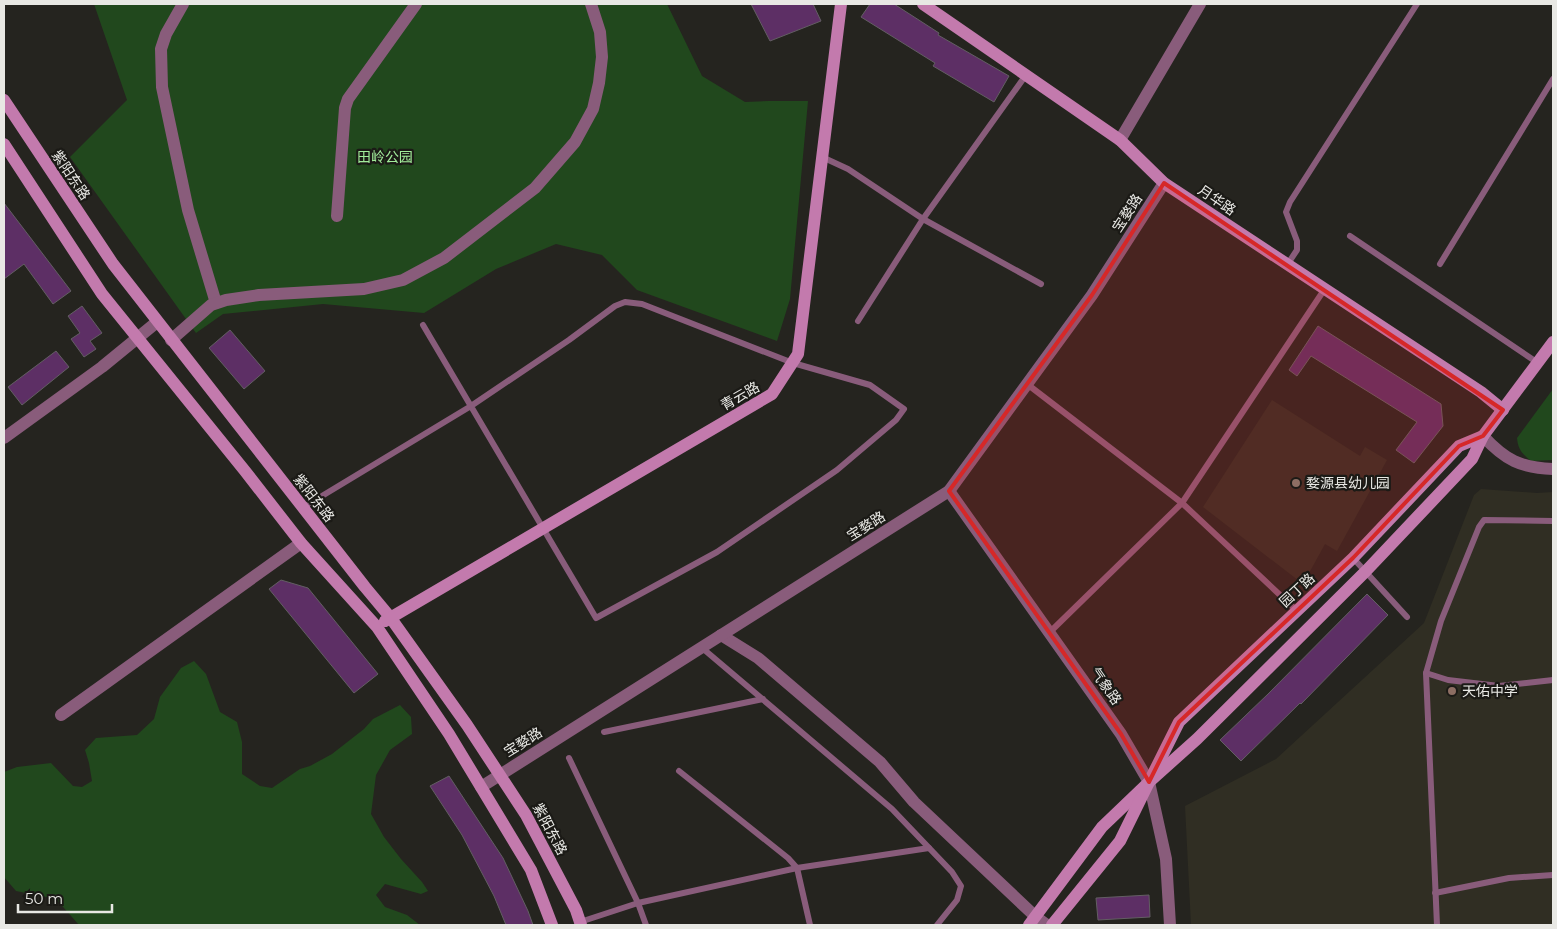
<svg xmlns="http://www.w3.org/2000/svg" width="1557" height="929" font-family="Montserrat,'Noto Sans SC',sans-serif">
<rect width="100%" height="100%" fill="#25241f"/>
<!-- built -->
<g fill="#302e23">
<polygon points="1272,400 1360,456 1365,447 1387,460 1337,551 1325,544 1303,584 1203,507"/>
<polygon points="1481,489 1537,493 1553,492 1553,925 1191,925 1185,806 1276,759 1424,623 1474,495"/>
</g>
<!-- green -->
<g fill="#21481d">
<polygon points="94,4 667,4 702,76 745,102 769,101 808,101 790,299 777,341 637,290 602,255 556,244 496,269 424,313 323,304 223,314 196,333 70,157 127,100"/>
<path d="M1553 389V460L1531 461C1522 454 1518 449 1517 438Z"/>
<polygon points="194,661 206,674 220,712 237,722 242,742 242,774 260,786 272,788 300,769 310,766 332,754 364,729 373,719 400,705 411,717 412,734 390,750 376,775 371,814 384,837 401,859 422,882 428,891 421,894 385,884 376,895 385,907 407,915 420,925 79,925 56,899 16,891 4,877 4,772 17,767 51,763 73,786 82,787 92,781 89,763 85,750 96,738 137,735 154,719 160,697 181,668"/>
</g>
<!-- building -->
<g fill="#5d2f65" stroke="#635e63">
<polygon points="751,4 813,4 821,21 770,41"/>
<polygon points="870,4 894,4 939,33 938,35 1009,76 994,102 933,66 935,63 861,17"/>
<polygon points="4,203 71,291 53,304 24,264 4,279"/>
<polygon points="82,306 102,333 90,341 96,349 84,357 71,339 80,333 68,316"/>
<polygon points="1318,326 1441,404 1443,426 1414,463 1396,450 1417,422 1311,356 1297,376 1289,370"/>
<polygon points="230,330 265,371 244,389 209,348"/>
<polygon points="56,351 69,367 22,405 8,387"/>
<polygon points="281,580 308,588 378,674 354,693 269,589"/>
<polygon points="1367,594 1388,615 1301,704 1300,703 1241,761 1220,740 1268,694"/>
<polygon points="449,776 503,858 528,911 533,925 506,925 494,896 462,835 430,786"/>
<polygon points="1149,895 1150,917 1098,920 1096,898"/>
</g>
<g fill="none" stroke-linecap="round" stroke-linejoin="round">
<!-- lane -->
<g stroke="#895c7b" stroke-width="6">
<polyline points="822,157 848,169 923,219 1041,284"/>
<polyline points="1350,236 1538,363"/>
<polyline points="1440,264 1553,79"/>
<polyline points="1287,265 1297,250 1297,241 1286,212 1290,202 1417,4"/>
<polyline points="858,321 923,219 1026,75"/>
<polyline points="1027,384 1182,503 1296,610"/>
<path d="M302 508 471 406 569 340 615 306 625 302 642 304 793 363 870 385 904 409 896 420 837 470 717 552 596 618C538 520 481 422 423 325"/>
<polyline points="1353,558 1407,617"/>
<polyline points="1050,632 1182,503 1324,290"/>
<polyline points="701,647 892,809 952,872 961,886 957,900 937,925"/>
<polyline points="1426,673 1448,680 1499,686 1553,680"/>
<polyline points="604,732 763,699"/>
<polyline points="569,758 638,903 646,925"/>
<polyline points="679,771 788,858 797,868 810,925"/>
<polyline points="1435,893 1509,878 1553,875"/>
<polyline points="580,922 638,903 797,868 929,848"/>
<polyline points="1437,925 1426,673 1441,621 1479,527 1484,520 1553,521"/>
</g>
<!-- street -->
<g stroke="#895c7b" stroke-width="12">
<polyline points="183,4 166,34 161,49 162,87 188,210 216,303"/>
<polyline points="1120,140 1200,4"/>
<polyline points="337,216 345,108 348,99 416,4"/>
<polyline points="171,340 211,305 226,300 259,295 364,289 403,280 444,258 535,188 575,142 593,109 599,83 602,57 600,32 591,4"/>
<path d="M1483 436C1505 460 1521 468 1553 469"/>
<polyline points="4,438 102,367 157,322"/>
<polyline points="949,491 1121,734 1149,782 1166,859 1170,925"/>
<polyline points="721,635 758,658 880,762 914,802 1036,917 1047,925"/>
<polyline points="61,715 301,543"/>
<polyline points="481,787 949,491 1092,295 1164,183"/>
</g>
<!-- secondary -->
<g stroke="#c37aad" stroke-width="12">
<polyline points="923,4 1120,140 1164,183 1481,392 1503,410"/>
<polyline points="4,100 113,264 365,587 390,617 467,725 526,815 576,910 581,925"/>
<polyline points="4,144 102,294 245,471 301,543 377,627 449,734 531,870 552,925"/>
<polyline points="385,621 772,394 798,354 841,4"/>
<polyline points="1029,925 1102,827 1149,782 1179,722 1353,558 1459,446 1483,436"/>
<polyline points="1052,925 1120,841 1149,782 1197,739 1366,571 1472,459 1483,436 1553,342"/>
</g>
</g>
<!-- marked area -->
<path fill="#d62828" fill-opacity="0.2" stroke="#d62828" stroke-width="4" stroke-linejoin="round" d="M1164 183 1503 410 1483 436 1459 446 1353 558 1179 722 1149 782 1121 734 949 491 1092 295Z"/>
<!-- markers -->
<g fill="#8d6e63" stroke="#1b1a16" stroke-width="2">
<circle cx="1296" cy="483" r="5"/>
<circle cx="1452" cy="691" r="5"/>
</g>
<g text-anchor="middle" stroke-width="4.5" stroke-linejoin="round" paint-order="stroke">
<!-- park labels -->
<g font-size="14" fill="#a2ec9a" stroke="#1b1a16">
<text x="385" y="162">田岭公园</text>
</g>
<!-- street labels -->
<g font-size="14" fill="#e8e8e4" stroke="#1b1a16">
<text transform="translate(71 175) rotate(56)" y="5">紫阳东路</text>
<text transform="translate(1217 200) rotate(34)" y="5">月华路</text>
<text transform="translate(1127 213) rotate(-57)" y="5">宝婺路</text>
<text transform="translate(740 396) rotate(-30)" y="5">青云路</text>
<text transform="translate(314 498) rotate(52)" y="5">紫阳东路</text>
<text transform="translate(866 526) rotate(-32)" y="5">宝婺路</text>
<text transform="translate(1297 590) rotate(-43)" y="5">园丁路</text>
<text transform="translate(1106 686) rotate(55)" y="5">气象路</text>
<text transform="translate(523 742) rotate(-32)" y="5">宝婺路</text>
<text transform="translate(550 829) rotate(62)" y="5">紫阳东路</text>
</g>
<!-- poi labels -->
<g font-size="14" fill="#e8e8e4" stroke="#1b1a16" text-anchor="start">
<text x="1306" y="488">婺源县幼儿园</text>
<text x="1462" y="696">天佑中学</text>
</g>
</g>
<!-- border -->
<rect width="1557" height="929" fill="none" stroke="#e8e8e4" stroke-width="10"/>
<!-- scale -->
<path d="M18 904v8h94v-8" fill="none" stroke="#e8e8e4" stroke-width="2.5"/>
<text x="25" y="904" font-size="15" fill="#e8e8e4" stroke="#1b1a16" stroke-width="4" paint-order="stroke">50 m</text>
</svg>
